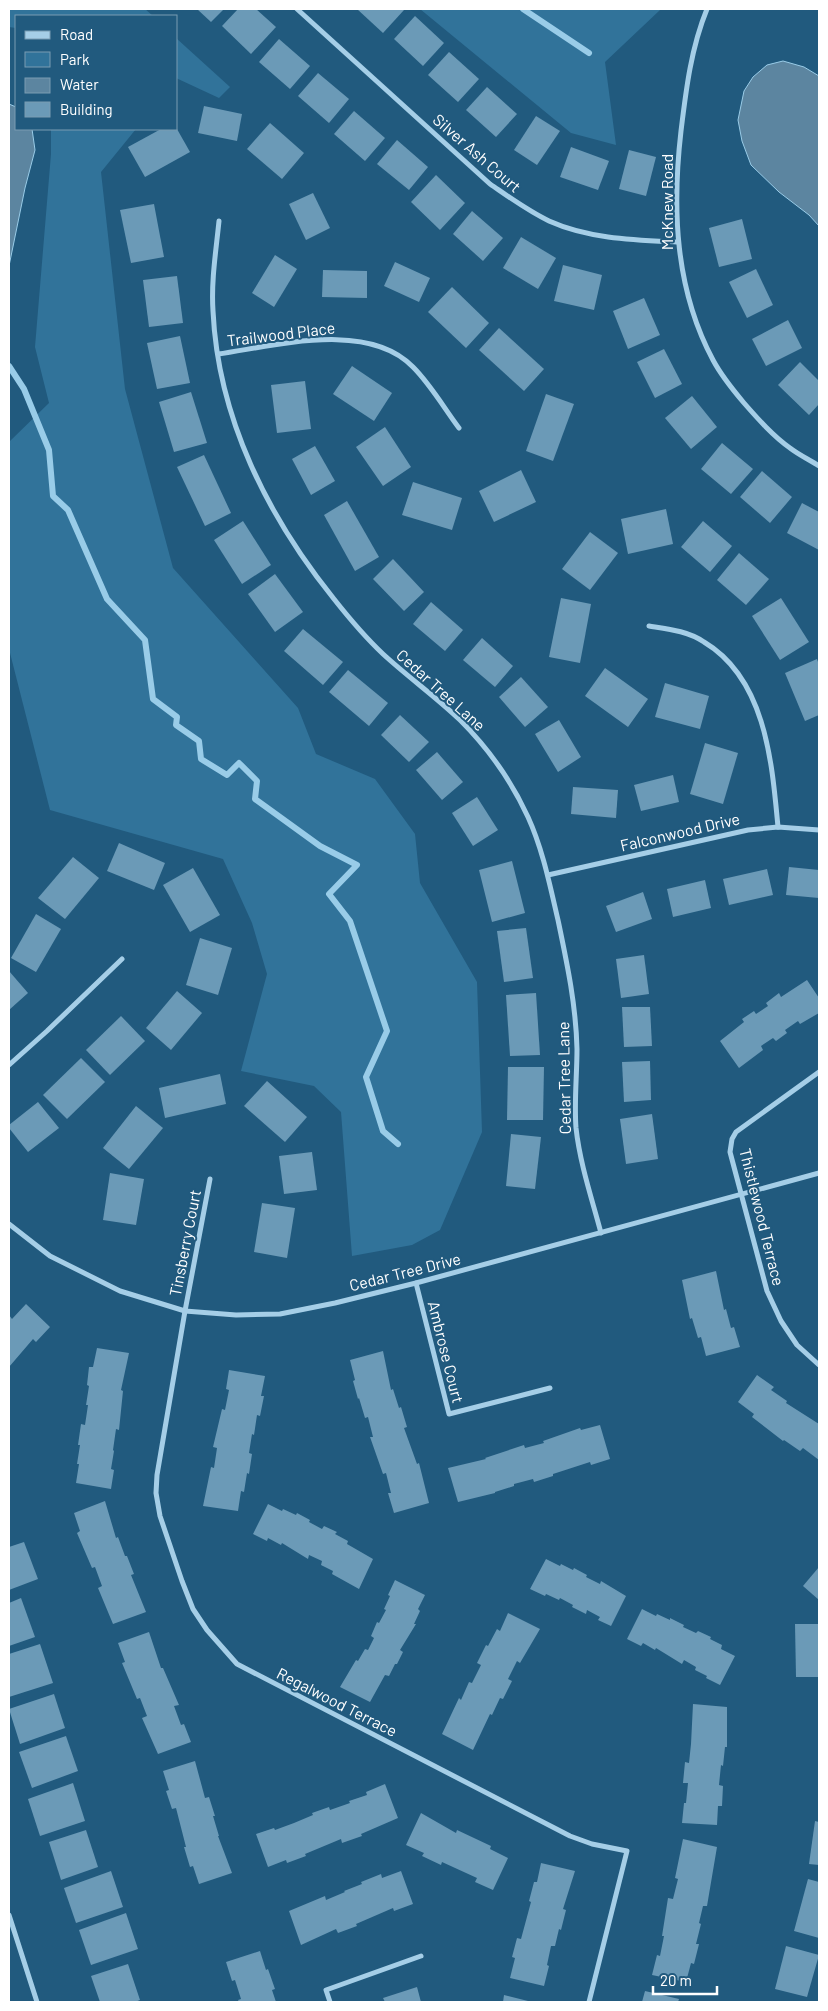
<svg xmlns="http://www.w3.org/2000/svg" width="828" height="2011" font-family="Barlow,sans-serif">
<rect width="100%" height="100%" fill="#215a7e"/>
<!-- green -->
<g fill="#31739a">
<polygon points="9,9 145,9 153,16 16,16 16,28 9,27"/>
<polygon points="420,9 659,9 660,10 605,62 616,145 571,133"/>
<polygon points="176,38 230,87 219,98 176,78"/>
<polygon points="51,129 136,129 101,172 125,389 173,568 298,708 316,754 375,779 415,834 420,883 477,982 482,1132 440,1230 412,1245 352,1256 341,1112 314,1086 241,1071 267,974 252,923 223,859 50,810 9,649 9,442 49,403 35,347 51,154"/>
</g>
<!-- water -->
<g fill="#5c85a0" stroke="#99cce8">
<polygon points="783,61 804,67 819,76 819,226 809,215 779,192 751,165 742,141 738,120 744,91 753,77 767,65"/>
<polygon points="9,104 16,107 16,129 32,129 35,150 25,188 9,266"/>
</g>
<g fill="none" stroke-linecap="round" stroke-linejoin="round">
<!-- stream -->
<g stroke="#99cce8" stroke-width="6">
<polyline points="523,9 589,53"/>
<polyline points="9,366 24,389 49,450 53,496 68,510 107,599 145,640 153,699 177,717 176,725 199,741 201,759 227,775 239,763 257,781 255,799 320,846 357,865 329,894 350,921 387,1031 366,1077 383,1131 398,1144"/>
</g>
</g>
<!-- building -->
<g fill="#6b9ab7">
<polygon points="197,9 224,9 211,22"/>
<polygon points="238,9 256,9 276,27 251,54 222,26"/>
<polygon points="357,9 402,9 404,10 383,33"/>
<polygon points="415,16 444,43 423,66 394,39"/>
<polygon points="279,39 310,66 290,89 259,62"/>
<polygon points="449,52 479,79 458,102 428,75"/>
<polygon points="318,73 349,99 329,123 298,96"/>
<polygon points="487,87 517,114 496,137 466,110"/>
<polygon points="204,106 242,114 237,141 198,133"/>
<polygon points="354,111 385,138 365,161 334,134"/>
<polygon points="536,116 560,131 537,165 514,150"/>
<polygon points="270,123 304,153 282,179 247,149"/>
<polygon points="161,129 177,129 190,152 145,177 128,147"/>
<polygon points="397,140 428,167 409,190 377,164"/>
<polygon points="571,147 609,161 598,190 560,177"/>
<polygon points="629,150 656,157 646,196 619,189"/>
<polygon points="436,175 465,203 440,230 411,202"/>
<polygon points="313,193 330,228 306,240 289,204"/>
<polygon points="154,204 164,257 131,263 120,210"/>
<polygon points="472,211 503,238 483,261 453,234"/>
<polygon points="742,219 752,259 719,267 709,228"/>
<polygon points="521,237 556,258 538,289 503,268"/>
<polygon points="275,255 297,269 274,307 252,293"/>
<polygon points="395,262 430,278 419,302 384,286"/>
<polygon points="563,265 602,275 594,310 554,301"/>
<polygon points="756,269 773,305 747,318 729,282"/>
<polygon points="323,270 367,271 367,298 322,297"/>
<polygon points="177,276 183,323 149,327 143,280"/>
<polygon points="452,287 489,323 466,348 428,312"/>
<polygon points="644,298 660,335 628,349 613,311"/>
<polygon points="788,320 802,348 766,366 752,339"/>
<polygon points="499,328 544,369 524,391 479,350"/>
<polygon points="180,336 190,383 157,389 147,343"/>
<polygon points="664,349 682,384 655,398 637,362"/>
<polygon points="800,362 819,381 819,404 809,415 778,385"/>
<polygon points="352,366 392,393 374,421 333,394"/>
<polygon points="305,381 311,429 277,433 271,385"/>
<polygon points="191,392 207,443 174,452 159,402"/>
<polygon points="546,394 574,404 553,461 526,451"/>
<polygon points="692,396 717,427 691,449 665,418"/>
<polygon points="385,427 411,467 383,486 356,447"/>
<polygon points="722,443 753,469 731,494 701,469"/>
<polygon points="315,446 335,481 311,495 292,459"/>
<polygon points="204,455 231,513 205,526 177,467"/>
<polygon points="521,470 536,502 494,522 479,491"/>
<polygon points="762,471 792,497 770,523 740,497"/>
<polygon points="413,482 462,498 452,530 402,515"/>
<polygon points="347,501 379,557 355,571 324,515"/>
<polygon points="802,503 819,512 819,550 787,533"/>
<polygon points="666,509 673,544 628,554 621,519"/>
<polygon points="243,521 271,565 242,584 214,540"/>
<polygon points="703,521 732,546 710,572 681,547"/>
<polygon points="590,532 618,553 590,590 562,569"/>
<polygon points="739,553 769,579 746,605 717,580"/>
<polygon points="393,559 424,592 404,611 373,579"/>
<polygon points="275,574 303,612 275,632 248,594"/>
<polygon points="561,598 591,604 580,663 549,657"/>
<polygon points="781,598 809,642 780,660 752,616"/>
<polygon points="431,602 463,630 445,651 413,624"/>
<polygon points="303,629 343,662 323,685 284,651"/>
<polygon points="482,638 513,666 495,687 463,660"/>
<polygon points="817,659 819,665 819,715 805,721 785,673"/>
<polygon points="605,668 648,699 628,727 585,696"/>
<polygon points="348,670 388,703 369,726 329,692"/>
<polygon points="521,677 548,707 525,727 499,697"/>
<polygon points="665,683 709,696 700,729 655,717"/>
<polygon points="400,715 429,742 409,762 381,735"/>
<polygon points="559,720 581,757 558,772 535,734"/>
<polygon points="705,743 738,753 723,804 690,794"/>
<polygon points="437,752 463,782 442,800 416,770"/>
<polygon points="673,775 679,802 641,811 634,785"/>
<polygon points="573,787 618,790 616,818 571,814"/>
<polygon points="477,797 498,830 473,846 452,813"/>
<polygon points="119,843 165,863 154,890 107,871"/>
<polygon points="73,857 99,878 65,919 38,898"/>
<polygon points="512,861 525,913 492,922 479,870"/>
<polygon points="789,867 819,870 819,898 786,895"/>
<polygon points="193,868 220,915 190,932 163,885"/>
<polygon points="767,869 773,895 729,905 723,879"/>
<polygon points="705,880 711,908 673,917 667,889"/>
<polygon points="643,892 652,919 616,932 606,906"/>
<polygon points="36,914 61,929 36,972 11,958"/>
<polygon points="526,928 533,978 504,982 497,931"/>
<polygon points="200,938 232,948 218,995 186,985"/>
<polygon points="644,955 649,994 621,998 616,959"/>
<polygon points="9,971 28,993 9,1010"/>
<polygon points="807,980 819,998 819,1013 800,1024 798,1021 785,1030 787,1033 776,1041 773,1038 761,1046 763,1050 739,1068 720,1041 744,1022 742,1019 754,1011 756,1014 768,1006 766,1003 779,993 781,997"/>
<polygon points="177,991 202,1013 171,1050 146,1028"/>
<polygon points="536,993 540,1055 510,1056 506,995"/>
<polygon points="622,1007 650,1007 652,1046 624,1047"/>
<polygon points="121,1016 145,1041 110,1075 86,1050"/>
<polygon points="81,1058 105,1082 67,1119 43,1095"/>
<polygon points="650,1061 651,1100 624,1102 622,1062"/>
<polygon points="508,1067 544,1067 543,1120 507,1120"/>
<polygon points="220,1074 226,1104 165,1118 159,1088"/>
<polygon points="267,1081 307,1117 285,1142 244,1106"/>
<polygon points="38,1102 59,1128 28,1152 9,1128 9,1125"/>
<polygon points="136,1106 163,1128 129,1169 103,1148"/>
<polygon points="652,1114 658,1159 626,1164 620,1119"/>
<polygon points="511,1134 541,1137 535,1189 506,1186"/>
<polygon points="312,1152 317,1190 284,1194 279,1156"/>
<polygon points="110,1173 144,1179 136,1225 103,1220"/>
<polygon points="262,1203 295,1208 287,1258 254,1252"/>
<polygon points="716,1271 724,1310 726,1309 731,1328 734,1327 740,1347 706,1356 701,1337 698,1338 692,1318 690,1319 682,1280"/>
<polygon points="26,1304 50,1327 36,1342 33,1339 9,1367 9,1315 12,1319"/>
<polygon points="97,1348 129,1353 121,1390 123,1391 119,1430 116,1429 113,1450 114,1451 111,1469 114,1470 111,1489 76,1483 79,1464 77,1464 80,1445 78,1445 81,1424 85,1425 88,1405 86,1405 89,1386 87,1385 89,1367 93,1367"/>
<polygon points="383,1351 391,1390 393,1389 399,1408 401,1407 407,1427 404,1428 417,1464 419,1463 429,1503 394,1513 388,1493 391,1493 386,1473 383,1474 370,1437 373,1437 368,1417 365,1418 359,1398 358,1399 353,1381 355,1380 350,1360"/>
<polygon points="229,1370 265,1376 261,1396 264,1396 260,1416 257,1415 254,1435 252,1434 249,1453 252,1454 249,1474 247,1473 244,1492 241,1491 238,1511 203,1506 211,1467 214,1468 217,1448 213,1447 222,1409 225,1410 229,1390 226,1389"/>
<polygon points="757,1375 774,1387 771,1390 787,1401 786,1403 819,1424 819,1460 803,1448 800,1451 784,1440 783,1441 752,1417 754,1414 738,1402"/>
<polygon points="600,1425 610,1459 591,1465 590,1462 553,1474 553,1476 534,1482 533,1479 514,1484 514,1486 495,1492 495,1493 458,1502 448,1468 486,1459 485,1458 524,1445 525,1448 544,1443 543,1441 580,1428 581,1430"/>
<polygon points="105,1501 116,1538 118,1537 125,1556 127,1556 134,1574 131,1575 146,1612 113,1624 98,1588 102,1586 95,1567 92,1568 77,1533 80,1531 74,1513"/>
<polygon points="268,1504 282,1511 283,1509 296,1515 297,1513 310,1520 309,1522 322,1529 324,1526 337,1532 335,1534 348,1541 347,1544 373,1559 359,1589 332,1574 333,1571 321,1565 322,1561 309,1555 308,1559 282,1543 281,1545 268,1538 267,1541 253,1534"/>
<polygon points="24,1542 38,1579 9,1590 9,1547"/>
<polygon points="546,1559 560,1566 561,1564 573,1570 574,1568 587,1575 586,1577 600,1584 601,1581 626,1596 611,1626 598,1620 600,1617 587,1610 586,1614 572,1607 573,1605 560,1598 559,1600 546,1594 545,1596 530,1589"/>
<polygon points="819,1567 819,1600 803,1586"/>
<polygon points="395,1580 425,1595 418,1609 420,1611 414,1624 416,1624 400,1650 403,1652 397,1664 395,1664 389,1676 385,1675 370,1702 340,1687 356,1660 358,1661 365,1649 368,1650 374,1638 371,1636 377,1622 379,1623 386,1610 384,1609 390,1596 388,1595"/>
<polygon points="21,1598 35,1637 9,1646 9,1603"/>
<polygon points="642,1609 656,1616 657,1614 670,1620 670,1618 684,1625 683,1627 696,1633 698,1631 711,1637 710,1639 722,1645 721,1649 735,1656 720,1685 706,1678 707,1676 695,1670 696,1667 684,1660 682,1664 656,1648 655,1650 643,1643 641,1646 627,1639"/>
<polygon points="508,1613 540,1629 520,1663 517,1661 508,1679 512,1681 503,1699 500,1698 492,1715 490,1714 473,1750 442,1734 459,1698 461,1700 469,1682 472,1683 481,1665 477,1663 486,1645 488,1646 497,1629 500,1631"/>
<polygon points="795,1624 819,1624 819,1677 796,1677"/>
<polygon points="149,1632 161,1668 163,1668 179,1705 174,1706 181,1725 184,1724 191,1742 158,1754 142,1718 147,1716 140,1698 137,1699 122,1663 125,1662 118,1643"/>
<polygon points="40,1644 53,1683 9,1697 9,1654"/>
<polygon points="54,1694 65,1728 20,1744 9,1709"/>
<polygon points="693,1704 727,1707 727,1747 725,1747 723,1766 721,1765 719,1785 723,1786 722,1806 718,1806 717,1825 682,1823 684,1803 686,1803 688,1783 683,1783 685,1762 689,1763 691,1744"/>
<polygon points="66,1736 78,1771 32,1788 19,1752"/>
<polygon points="195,1761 205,1798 209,1797 215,1816 213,1816 219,1836 218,1836 232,1873 199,1884 193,1866 190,1867 184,1847 186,1847 176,1808 172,1809 166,1791 169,1790 163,1771"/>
<polygon points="73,1783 85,1821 40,1836 28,1799"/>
<polygon points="385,1784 398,1818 361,1834 362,1836 342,1843 341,1839 305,1854 306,1856 287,1863 286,1860 268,1867 256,1834 274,1828 275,1830 294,1823 313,1815 312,1813 329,1807 330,1810 350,1803 349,1801 367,1795 366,1792"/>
<polygon points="421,1813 456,1833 457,1830 491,1846 490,1849 508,1858 493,1890 475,1882 477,1878 442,1862 441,1865 422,1856 424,1853 406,1845"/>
<polygon points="815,1821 819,1822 819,1865 809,1864"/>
<polygon points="86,1830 98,1867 61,1880 49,1842"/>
<polygon points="683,1839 717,1847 707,1906 703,1906 699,1923 701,1924 696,1944 699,1944 694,1964 691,1963 686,1982 652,1975 657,1955 660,1956 664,1936 662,1936 668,1898 673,1899 678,1879 675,1878"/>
<polygon points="541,1863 575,1871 563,1909 566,1910 561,1930 559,1929 555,1946 551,1946 547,1965 549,1966 544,1986 510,1978 515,1958 512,1957 517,1938 521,1939 531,1902 529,1901 534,1882 537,1882"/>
<polygon points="111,1871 123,1907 76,1923 64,1888"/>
<polygon points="401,1871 413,1904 394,1911 393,1908 356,1924 357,1926 338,1933 336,1929 301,1945 289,1911 325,1896 326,1900 345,1892 344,1891 362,1884 361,1882 381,1874 382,1878"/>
<polygon points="808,1879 819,1882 819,1938 794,1931"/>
<polygon points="126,1913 138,1949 91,1965 79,1930"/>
<polygon points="786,1946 819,1955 807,1997 775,1989"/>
<polygon points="260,1951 266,1970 268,1969 275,1989 272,1990 276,2002 239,2002 238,2000 241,1999 235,1980 232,1981 226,1962"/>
<polygon points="128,1964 140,2000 135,2002 100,2002 91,1976"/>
<polygon points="417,1987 421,2002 385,2002 383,1998"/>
<polygon points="645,1991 679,1999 678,2002 642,2002"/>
<polygon points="504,1995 532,2002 503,2002"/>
</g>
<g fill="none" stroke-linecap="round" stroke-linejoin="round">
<!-- minor -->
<g stroke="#a5cee7" stroke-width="5">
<path d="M297 9 490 184C509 197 528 211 549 221 589 239 635 240 677 242"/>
<path d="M707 9C691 48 686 90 681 131 672 209 675 289 713 360 721 375 733 390 744 403 758 419 773 436 790 448 799 455 810 460 819 466"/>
<path d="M219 221C216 251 211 281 213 311 218 418 268 517 334 599 349 618 365 637 383 654 408 677 436 697 460 720 488 748 512 782 528 817 543 850 550 886 558 920 567 963 576 1005 577 1049 577 1075 574 1102 576 1128 580 1164 592 1199 601 1233"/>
<path d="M218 354C275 346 368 320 413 367 431 385 444 408 459 428"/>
<path d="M649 626C668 629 688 631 704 642 766 679 772 763 778 827"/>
<polyline points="548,875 748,830 778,827 819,830"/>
<polyline points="9,1065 47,1031 122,959"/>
<polyline points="819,1072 736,1132 732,1139 730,1152 767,1291 781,1321 797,1345 819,1365"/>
<polyline points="210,1179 185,1311 157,1475 156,1493 160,1516 182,1581 193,1609 207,1630 237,1664 570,1836 592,1844 627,1851 589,2002"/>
<polyline points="9,1224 50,1256 120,1291 185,1311 236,1315 280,1314 335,1303 416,1283 819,1173"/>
<polyline points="416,1283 449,1414 550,1388"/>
<polyline points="9,1915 37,2002"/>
<polyline points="330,2002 326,1990 421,1956"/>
</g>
</g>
<g text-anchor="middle" stroke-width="4" stroke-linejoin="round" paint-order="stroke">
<!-- street labels -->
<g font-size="16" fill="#fff" stroke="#215a7e">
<text transform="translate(477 153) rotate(41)" y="6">Silver Ash Court</text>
<text transform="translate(667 202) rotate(-90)" y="6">McKnew Road</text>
<text transform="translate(281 334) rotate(-7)" y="6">Trailwood Place</text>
<text transform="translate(441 690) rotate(42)" y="6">Cedar Tree Lane</text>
<text transform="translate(680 832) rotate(-13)" y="6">Falconwood Drive</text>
<text transform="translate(564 1078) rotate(-91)" y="6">Cedar Tree Lane</text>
<text transform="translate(762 1217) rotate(76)" y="6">Thistlewood Terrace</text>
<text transform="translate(185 1243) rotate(-79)" y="6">Tinsberry Court</text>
<text transform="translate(405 1272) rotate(-14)" y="6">Cedar Tree Drive</text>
<text transform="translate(446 1352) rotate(76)" y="6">Ambrose Court</text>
<text transform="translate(337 1702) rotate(27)" y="6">Regalwood Terrace</text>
</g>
</g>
<!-- border -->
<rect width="828" height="2011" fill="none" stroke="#ffffff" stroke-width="20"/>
<!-- legend -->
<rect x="15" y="15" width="162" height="115" fill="#215a7e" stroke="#7a9cb2"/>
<rect x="25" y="31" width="25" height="8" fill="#a5cee7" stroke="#7a9cb2"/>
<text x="60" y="40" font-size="15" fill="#ffffff">Road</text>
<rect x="25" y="52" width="25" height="15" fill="#31739a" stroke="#7a9cb2"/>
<text x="60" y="65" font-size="15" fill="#ffffff">Park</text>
<rect x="25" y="78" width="25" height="15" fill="#5c85a0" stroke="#7a9cb2"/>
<text x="60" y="90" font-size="15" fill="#ffffff">Water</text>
<rect x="25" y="102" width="25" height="15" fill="#6b9ab7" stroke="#7a9cb2"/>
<text x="60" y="115" font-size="15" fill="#ffffff">Building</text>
<!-- scale -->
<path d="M653 1986v8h64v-8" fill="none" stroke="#ffffff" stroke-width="2.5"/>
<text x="660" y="1986" font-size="15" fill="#ffffff" stroke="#215a7e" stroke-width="4" paint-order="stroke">20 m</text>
</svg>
